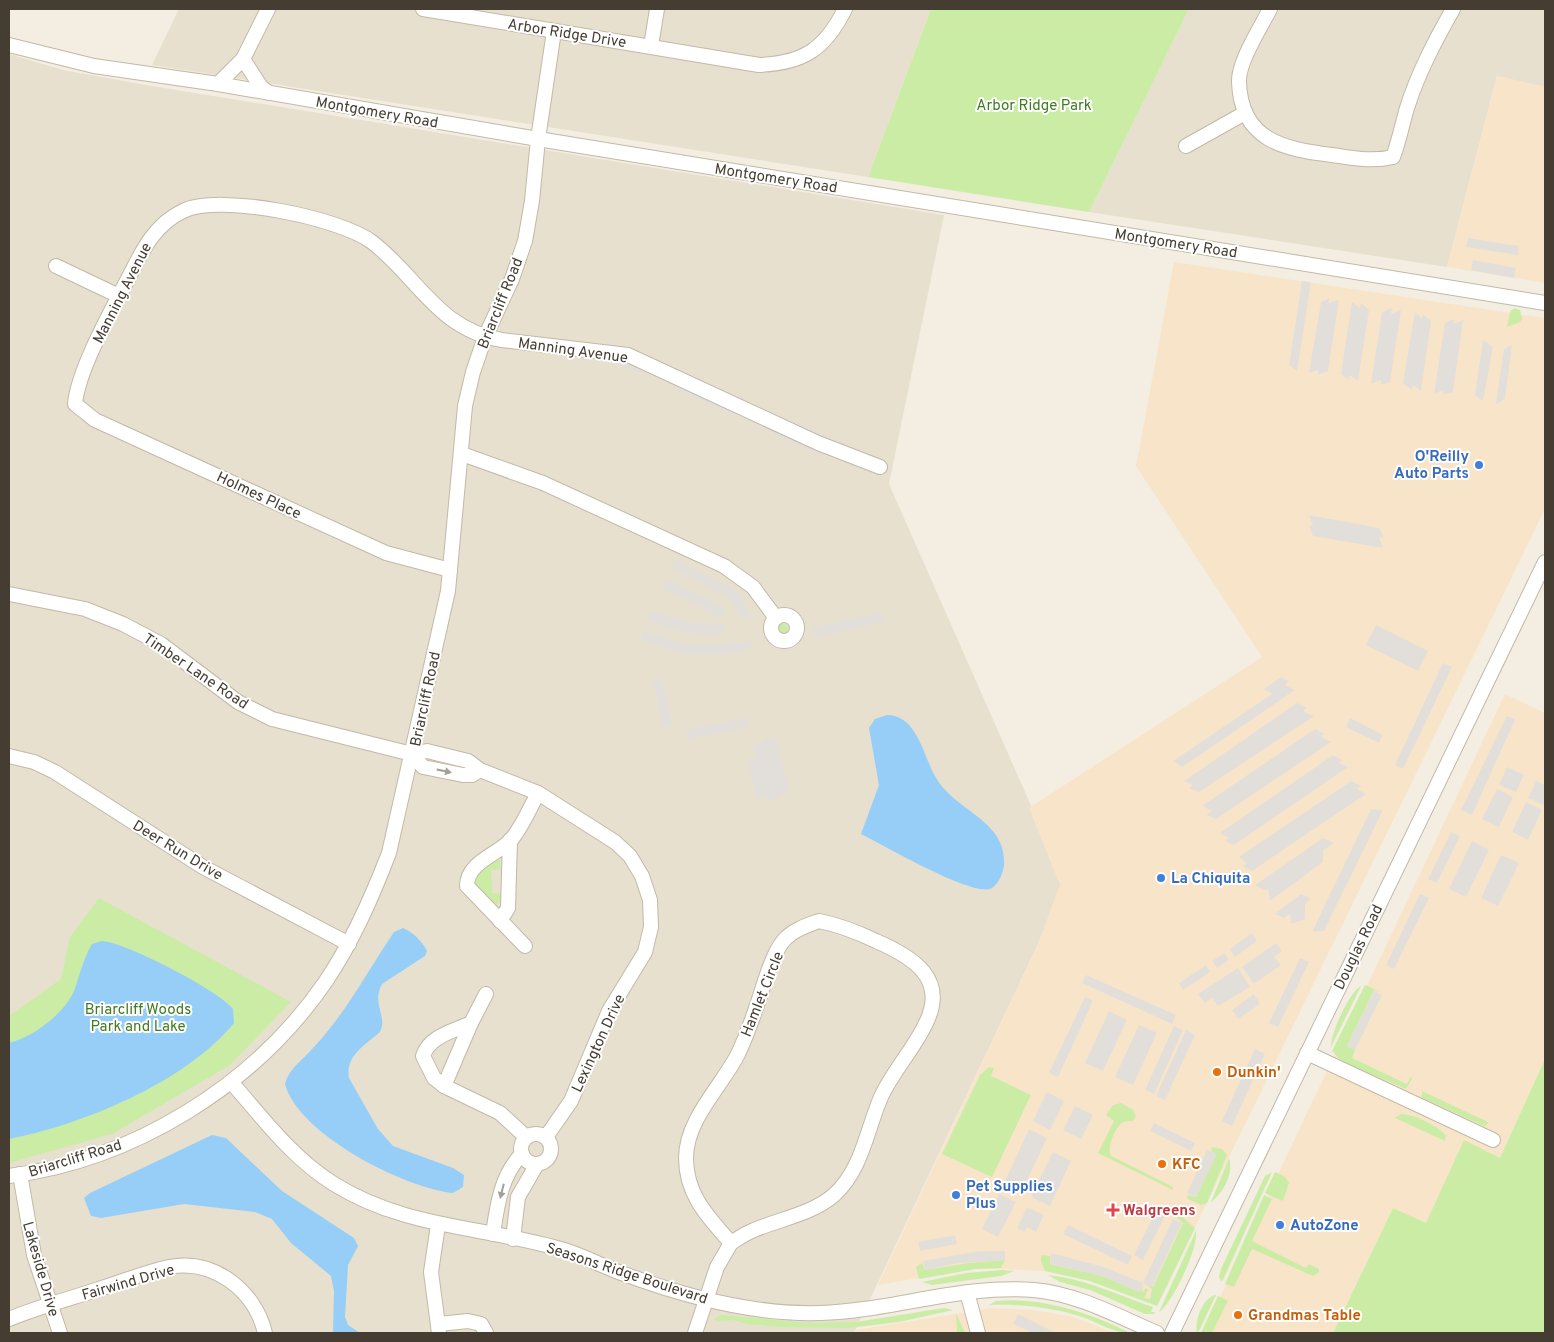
<svg xmlns="http://www.w3.org/2000/svg" width="1554" height="1342" font-family="Overpass,sans-serif">
<rect width="100%" height="100%" fill="#f3eee1"/>
<!-- residential -->
<g fill="#e7e0cf">
<polygon points="179,9 931,9 868,177 152,65"/>
<polygon points="1189,9 1545,9 1545,87 1497,76 1447,267 1089,212"/>
<polygon points="9,54 63,70 146,85 944,215 889,484 1063,878 1039,942 854,1333 9,1333"/>
</g>
<!-- commercial -->
<g fill="#f8e5c9">
<polygon points="1497,76 1545,87 1545,283 1447,267"/>
<polygon points="1174,262 1545,318 1545,509 1157,1305 1099,1283 1047,1271 978,1268 878,1285 1039,942 1060,885 1029,808 1262,657 1136,466"/>
<polygon points="1505,694 1545,713 1545,1059 1500,1158 1464,1141 1426,1224 1393,1208 1333,1333 1203,1333"/>
<polygon points="992,1308 1034,1310 1073,1317 1114,1333 854,1333 856,1330"/>
</g>
<!-- green -->
<g fill="#cbeca5">
<polygon points="931,9 1189,9 1089,212 868,177"/>
<polygon points="1514,308 1520,310 1522,319 1520,322 1507,327 1510,312"/>
<circle cx="781" cy="630" r="7"/>
<polygon points="497,858 500,861 500,869 491,870 492,893 501,893 501,901 496,905 475,883 476,873"/>
<polygon points="99,898 291,1002 230,1065 112,1134 9,1163 9,1015 12,1014 61,979 70,937"/>
<polygon points="1365,985 1383,993 1374,990 1347,1046 1355,1050 1352,1058 1407,1084 1411,1076 1412,1079 1406,1089 1343,1062 1332,1051"/>
<path d="M1361 986 1331 1047C1330 1034 1350 991 1361 986Z"/>
<polygon points="1545,1059 1545,1333 1333,1333 1393,1208 1426,1223 1464,1140 1500,1158"/>
<polygon points="989,1067 994,1068 991,1076 1031,1095 992,1177 942,1154 980,1075"/>
<polygon points="1422,1091 1488,1122 1487,1125 1484,1126 1422,1098"/>
<path d="M1121 1103 1133 1110 1136 1116 1133 1121C1130 1121 1125 1121 1122 1123 1114 1129 1107 1148 1111 1156L1173 1187V1190L1098 1153 1114 1121 1106 1115 1113 1105Z"/>
<path d="M1401 1114C1413 1114 1439 1126 1446 1136L1445 1141 1395 1118Z"/>
<polygon points="1212,1147 1222,1149 1227,1155 1207,1203 1201,1205 1188,1199 1187,1197 1188,1195 1196,1197 1216,1154 1211,1151"/>
<path d="M1229 1158C1234 1174 1223 1193 1211 1202Z"/>
<polygon points="1272,1172 1223,1280 1221,1281 1219,1277 1221,1269 1265,1176"/>
<polygon points="1275,1172 1285,1177 1289,1183 1283,1201 1265,1193"/>
<polygon points="1264,1195 1272,1199 1252,1241 1306,1268 1309,1264 1319,1269 1319,1272 1313,1276 1252,1249 1234,1287 1225,1284"/>
<polygon points="1180,1215 1195,1228 1157,1306 1090,1281 1045,1271 1041,1261 1041,1255 1050,1256 1050,1264 1102,1276 1140,1292 1143,1286 1142,1293 1146,1288 1148,1290 1144,1298 1150,1299 1152,1289 1145,1284 1153,1287 1183,1223 1177,1218"/>
<path d="M1196 1231C1199 1247 1172 1304 1159 1312Z"/>
<polygon points="1005,1260 1001,1268 976,1269 919,1279 916,1267 922,1263 925,1270 969,1263"/>
<polygon points="1002,1270 1014,1271 1001,1276 932,1285 922,1282 966,1273"/>
<path d="M1048 1275C1085 1279 1118 1295 1153 1307L1151 1312H1155L1154 1314H1145L1090 1290 1060 1282Z"/>
<path d="M1216 1295 1200 1329 1197 1333C1194 1321 1203 1297 1216 1295Z"/>
<polygon points="1218,1296 1228,1301 1212,1333 1201,1333"/>
<path d="M996 1301C1042 1297 1089 1312 1130 1333 1113 1333 1097 1322 1082 1317 1052 1307 1021 1304 989 1305Z"/>
<polygon points="944,1308 953,1310 899,1322 849,1328 779,1327 747,1324 732,1320 719,1321 713,1319 721,1315 811,1323 856,1322"/>
<polygon points="956,1313 965,1333 957,1333"/>
</g>
<!-- parking -->
<g fill="#e2dfdb">
<polygon points="1468,238 1519,246 1518,255 1466,247"/>
<polygon points="1473,260 1516,268 1514,278 1471,270"/>
<polygon points="1302,281 1311,282 1297,371 1289,365"/>
<polygon points="1329,298 1329,303 1339,300 1328,371 1318,375 1318,370 1309,373 1321,302"/>
<polygon points="1352,302 1360,308 1361,303 1369,310 1358,381 1350,375 1349,380 1341,374"/>
<polygon points="1392,308 1391,314 1401,310 1390,382 1381,385 1381,380 1371,384 1382,312"/>
<polygon points="1415,312 1422,319 1423,314 1431,321 1421,391 1413,385 1412,390 1403,383"/>
<polygon points="1454,319 1454,324 1463,320 1453,392 1443,395 1443,390 1434,394 1445,323"/>
<polygon points="1483,340 1493,347 1483,401 1475,395"/>
<polygon points="609,342 648,355 744,399 742,403 608,346"/>
<polygon points="1512,345 1505,399 1496,404 1504,349"/>
<polygon points="582,354 614,359 644,370 642,374 613,363 582,358"/>
<polygon points="679,386 735,412 734,416 677,389"/>
<polygon points="778,415 862,451 861,455 777,418"/>
<polygon points="766,426 823,452 821,455 765,429"/>
<polygon points="1309,515 1379,528 1384,538 1379,537 1383,548 1313,536 1309,525 1313,526"/>
<polygon points="675,560 734,589 742,598 750,617 741,619 738,610 729,597 672,568"/>
<polygon points="666,580 716,603 727,614 717,618 711,611 663,589"/>
<polygon points="652,611 690,623 723,624 725,633 705,635 673,630 647,620"/>
<polygon points="882,612 884,622 815,637 813,628"/>
<polygon points="1376,625 1428,651 1418,671 1366,645"/>
<polygon points="643,631 682,643 703,646 751,641 752,649 720,655 682,653 641,640"/>
<polygon points="1443,663 1452,667 1403,769 1395,765"/>
<polygon points="1281,677 1289,681 1285,685 1295,690 1182,767 1173,761 1272,694 1264,689"/>
<polygon points="662,678 672,725 662,728 653,679"/>
<polygon points="1297,703 1307,708 1303,711 1314,716 1199,792 1189,788 1193,785 1184,781"/>
<polygon points="1507,716 1514,719 1514,722 1472,815 1461,810"/>
<polygon points="748,718 749,727 688,739 686,730"/>
<polygon points="1350,718 1383,735 1379,743 1346,727"/>
<polygon points="1315,729 1325,734 1321,737 1331,742 1216,819 1207,815 1212,811 1202,806"/>
<polygon points="776,737 789,793 780,795 780,798 767,801 766,797 756,799 748,758 757,756 753,747 767,739"/>
<polygon points="1333,755 1342,760 1339,763 1348,767 1234,845 1225,841 1229,838 1220,833"/>
<polygon points="1507,767 1524,775 1516,792 1499,785"/>
<polygon points="1351,781 1361,786 1357,789 1366,794 1252,871 1243,866 1247,863 1239,857"/>
<polygon points="1536,781 1545,785 1545,806 1528,798"/>
<polygon points="1497,789 1513,797 1499,827 1482,819"/>
<polygon points="1526,802 1542,810 1528,840 1512,832"/>
<polygon points="1371,809 1383,810 1324,931 1312,932"/>
<polygon points="1451,832 1460,836 1437,883 1428,879"/>
<polygon points="1323,838 1334,843 1323,851 1323,862 1270,901 1268,889 1265,890 1255,885"/>
<polygon points="1472,841 1489,850 1466,897 1449,889"/>
<polygon points="1501,855 1519,863 1498,906 1481,898"/>
<polygon points="1301,894 1311,899 1305,904 1305,919 1291,924 1290,914 1284,918 1275,914"/>
<polygon points="1420,894 1429,898 1394,969 1386,965"/>
<polygon points="1252,933 1257,941 1235,957 1230,949"/>
<polygon points="1276,943 1282,951 1274,957 1281,965 1254,984 1242,967"/>
<polygon points="1224,953 1229,960 1217,968 1212,961"/>
<polygon points="1300,958 1309,962 1278,1027 1269,1023"/>
<polygon points="1206,965 1210,972 1183,990 1179,983"/>
<polygon points="1238,968 1250,987 1218,1006 1212,998 1205,1003 1198,994"/>
<polygon points="1086,975 1176,1015 1172,1024 1082,983"/>
<polygon points="1374,991 1382,995 1355,1050 1347,1046"/>
<polygon points="1254,994 1260,1004 1238,1019 1232,1010"/>
<polygon points="1085,997 1093,1001 1058,1077 1049,1073"/>
<polygon points="1109,1011 1127,1020 1103,1071 1085,1063"/>
<polygon points="1139,1025 1157,1033 1133,1085 1115,1077"/>
<polygon points="1174,1026 1183,1030 1154,1094 1145,1090"/>
<polygon points="1186,1030 1195,1035 1165,1100 1156,1096"/>
<polygon points="1255,1049 1265,1054 1232,1126 1222,1121"/>
<polygon points="1047,1092 1064,1101 1050,1130 1033,1121"/>
<polygon points="1075,1106 1093,1115 1081,1139 1063,1130"/>
<polygon points="1154,1123 1195,1143 1191,1151 1150,1131"/>
<polygon points="1029,1129 1047,1138 1021,1193 1003,1185"/>
<polygon points="1207,1150 1217,1154 1196,1197 1187,1193"/>
<polygon points="1053,1152 1071,1161 1050,1206 1031,1197"/>
<polygon points="999,1194 1016,1202 998,1237 982,1229"/>
<polygon points="1159,1205 1168,1210 1143,1260 1134,1255"/>
<polygon points="1027,1207 1044,1215 1036,1232 1027,1227 1025,1232 1017,1228"/>
<polygon points="1173,1219 1182,1223 1152,1287 1143,1283 1140,1292 1102,1276 1050,1264 1051,1253 1104,1267 1143,1283"/>
<polygon points="1068,1225 1132,1256 1128,1265 1063,1234"/>
<polygon points="955,1235 957,1244 920,1251 918,1242"/>
<polygon points="979,1251 1005,1251 1005,1260 959,1263 925,1270 923,1261"/>
<polygon points="1018,1314 1056,1333 1033,1333 1013,1324"/>
</g>
<!-- water -->
<g fill="#96cef7">
<path d="M887 715C917 715 923 755 935 776 953 811 1007 819 1004 865 1003 873 999 883 992 888 975 899 882 844 861 834L879 785 869 728 875 719Z"/>
<path d="M403 928C413 932 422 941 427 951L425 956 382 984C371 1004 388 1016 380 1032 365 1045 345 1056 349 1078L378 1129 393 1146 453 1168 464 1175 463 1187 453 1193C404 1188 298 1134 285 1084 289 1068 303 1060 313 1048 346 1013 367 972 394 932Z"/>
<path d="M102 941C125 942 220 991 233 1009L234 1023C186 1082 82 1125 9 1139V1043C33 1037 64 1014 74 991 80 975 83 959 92 944Z"/>
<polygon points="212,1135 226,1138 282,1191 354,1238 358,1246 348,1265 345,1317 348,1325 360,1333 333,1333 334,1291 331,1276 291,1243 272,1219 255,1212 184,1204 101,1218 91,1216 84,1198 90,1193"/>
</g>
<g fill="none" stroke-linecap="round" stroke-linejoin="round">
<defs>
<g id="minor">
<path d="M423 9 759 65C804 63 825 49 845 9"/>
<path d="M1270 9C1261 27 1238 62 1239 82 1241 141 1284 149 1332 155 1353 158 1372 162 1393 157 1399 141 1402 125 1407 108 1418 73 1435 41 1453 9"/>
<polyline points="9,45 94,66 218,84 538,139 1545,303"/>
<polyline points="651,46 657,9"/>
<polyline points="243,59 261,87 269,93"/>
<polyline points="218,84 243,59 268,9"/>
<polyline points="1186,146 1245,113"/>
<polyline points="56,266 119,296"/>
<polyline points="462,454 543,483 724,566 753,587 776,618"/>
<path d="M450 570 386 553 95 420 75 404C78 369 114 306 131 273 144 247 156 224 183 211 220 193 340 218 372 242 418 277 438 330 502 340L628 355 818 443 880 467"/>
<polyline points="9,594 85,609 123,624 161,644 238,702 272,719 412,754 427,751 468,761 480,770 538,793 615,842 630,856 642,876 650,900 651,927 645,952 609,1011 571,1101 546,1137"/>
<circle cx="784" cy="628" r="13"/>
<polyline points="412,754 423,767 463,775 472,775 480,770"/>
<polyline points="9,756 34,762 55,772 203,867 349,944"/>
<polyline points="500,921 508,908 510,840"/>
<path d="M819 921C840 925 857 932 876 941 913 957 949 979 925 1025 913 1050 893 1071 881 1097 867 1129 862 1170 834 1195 812 1214 780 1219 754 1230 746 1233 739 1238 731 1243 708 1217 686 1195 686 1158 686 1119 722 1086 738 1054 745 1039 751 1023 756 1008 763 989 772 951 786 938 795 929 808 925 819 921Z"/>
<path d="M525 946 467 886C467 862 497 855 511 840 522 827 530 808 538 793"/>
<path d="M471 1023 444 1086 434 1078 423 1056C429 1036 454 1031 471 1023Z"/>
<polyline points="471,1023 486,994"/>
<polyline points="1307,1053 1493,1140"/>
<path d="M231 1082C263 1118 292 1158 334 1184 406 1229 485 1226 564 1250 584 1256 604 1267 624 1274 686 1297 754 1315 820 1313 892 1311 962 1284 1034 1290 1078 1294 1117 1316 1157 1333"/>
<polyline points="444,1086 500,1113 526,1137"/>
<circle cx="536" cy="1149" r="15"/>
<polyline points="20,1174 34,1255 60,1333"/>
<path d="M9 1176C134 1160 255 1085 326 981 353 941 372 897 389 853L448 591 465 406 473 372 485 337 512 279 525 241 532 201 538 139 554 31"/>
<polyline points="438,1225 431,1272 439,1333"/>
<path d="M493 1234C497 1206 501 1175 522 1154"/>
<polyline points="513,1239 518,1197 537,1164"/>
<polyline points="967,1292 978,1333"/>
<path d="M9 1319C38 1307 69 1299 99 1289 122 1282 145 1272 169 1267 214 1258 255 1291 265 1333"/>
<polyline points="439,1324 468,1321 481,1324 486,1333"/>
<polyline points="695,1333 717,1267 731,1243"/>
<polyline points="1172,1333 1545,562"/>
</g>
</defs>
<!-- minor casing -->
<use href="#minor" stroke="#c2b9a6" stroke-width="16"/>
<!-- minor -->
<use href="#minor" stroke="#fff" stroke-width="14"/>
</g>
<!-- one-way arrows -->
<defs><path id="oneway-solid" d="M-6-.8H1V-3.2L6.5 0L1 3.2V.8H-6Z" transform="scale(1.25)"/></defs>
<g fill="#a29e98">
<use href="#oneway-solid" transform="translate(444 771) rotate(12)"/>
<use href="#oneway-solid" transform="translate(502 1191) rotate(104)"/>
</g>
<!-- markers -->
<g fill="#3f7fe0" stroke="#fff" stroke-width="2">
<circle cx="1479" cy="465" r="5"/>
<circle cx="1161" cy="878" r="5"/>
<circle cx="956" cy="1195" r="5"/>
<circle cx="1280" cy="1225" r="5"/>
</g>
<g fill="#e8710a" stroke="#fff" stroke-width="2">
<circle cx="1217" cy="1072" r="5"/>
<circle cx="1162" cy="1164" r="5"/>
<circle cx="1238" cy="1315" r="5"/>
</g>
<path fill="#e0444e" stroke="#fff" stroke-width="2" d="M1110.5 1202.5h5v5h5v5h-5v5h-5v-5h-5v-5h5z"/>
<g text-anchor="middle" stroke-width="4" stroke-linejoin="round" paint-order="stroke">
<!-- street labels -->
<g font-size="15" fill="#453d32" stroke="#fff">
<text transform="translate(567 33) rotate(9)" y="5">Arbor Ridge Drive</text>
<text transform="translate(377 112) rotate(10)" y="5">Montgomery Road</text>
<text transform="translate(776 178) rotate(9)" y="5">Montgomery Road</text>
<text transform="translate(1176 243) rotate(9)" y="5">Montgomery Road</text>
<text transform="translate(122 293) rotate(-63)" y="5">Manning Avenue</text>
<text transform="translate(500 303) rotate(-68)" y="5">Briarcliff Road</text>
<text transform="translate(573 350) rotate(8)" y="5">Manning Avenue</text>
<text transform="translate(259 495) rotate(25)" y="5">Holmes Place</text>
<text transform="translate(196 671) rotate(34)" y="5">Timber Lane Road</text>
<text transform="translate(425 699) rotate(-78)" y="5">Briarcliff Road</text>
<text transform="translate(178 850) rotate(31)" y="5">Deer Run Drive</text>
<text transform="translate(1358 947) rotate(-64)" y="5">Douglas Road</text>
<text transform="translate(762 994) rotate(-68)" y="5">Hamlet Circle</text>
<text transform="translate(598 1043) rotate(-65)" y="5">Lexington Drive</text>
<text transform="translate(75 1158) rotate(-17)" y="5">Briarcliff Road</text>
<text transform="translate(41 1269) rotate(74)" y="5">Lakeside Drive</text>
<text transform="translate(627 1273) rotate(18)" y="5">Seasons Ridge Boulevard</text>
<text transform="translate(128 1282) rotate(-16)" y="5">Fairwind Drive</text>
</g>
<!-- park labels -->
<g font-size="15" fill="#417b20" stroke="#fff">
<text x="1034" y="110">Arbor Ridge Park</text>
<text x="138" y="1014">Briarcliff Woods<tspan x="138" dy="17">Park and Lake</tspan></text>
</g>
<!-- shop labels -->
<g font-size="15" font-weight="bold" fill="#366cbe" stroke="#fff" text-anchor="start">
<text x="1469" y="461" text-anchor="end">O'Reilly<tspan x="1469" dy="17">Auto Parts</tspan></text>
<text x="1171" y="883">La Chiquita</text>
<text x="966" y="1191">Pet Supplies<tspan x="966" dy="17">Plus</tspan></text>
<text x="1290" y="1230">AutoZone</text>
</g>
<!-- food labels -->
<g font-size="15" font-weight="bold" fill="#c56008" stroke="#fff" text-anchor="start">
<text x="1227" y="1077">Dunkin'</text>
<text x="1172" y="1169">KFC</text>
<text x="1248" y="1320">Grandmas Table</text>
</g>
<!-- health labels -->
<g font-size="15" font-weight="bold" fill="#be3a42" stroke="#fff" text-anchor="start">
<text x="1123" y="1215">Walgreens</text>
</g>
</g>
<!-- border -->
<rect width="1554" height="1342" fill="none" stroke="#453d32" stroke-width="20"/>
</svg>
